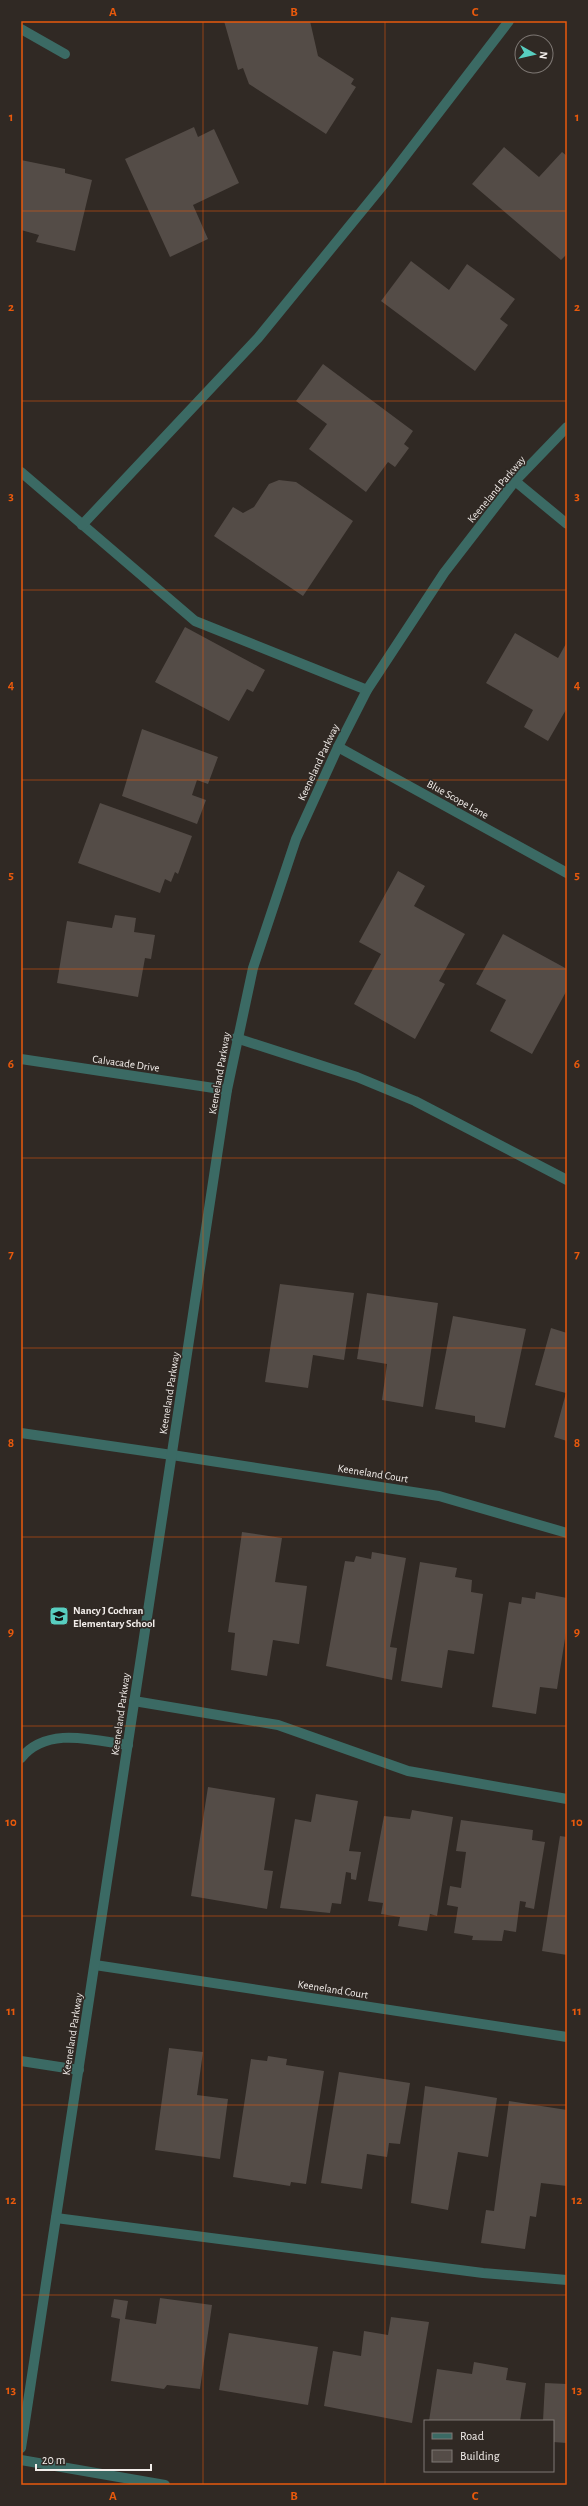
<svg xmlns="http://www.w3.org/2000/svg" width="588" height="2506" font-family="'Alegreya Sans',sans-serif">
<rect width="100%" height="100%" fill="#302924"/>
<!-- building -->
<g fill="#544c47">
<polygon points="224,21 310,21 318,56 354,79 351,84 356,87 326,134 249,84 243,68 238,70"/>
<polygon points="194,127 198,137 214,129 239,183 193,205 208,239 170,257 125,159"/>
<polygon points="504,147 539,177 562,152 567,156 567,254 561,260 472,184"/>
<polygon points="21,160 65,169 65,173 92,180 75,251 36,242 39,235 21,230"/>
<polygon points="411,261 449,290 467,264 515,299 500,319 508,325 475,371 381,301"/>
<polygon points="323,364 413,431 404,444 409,448 395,467 388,462 366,492 309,449 327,424 296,401"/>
<polygon points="279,480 296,482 353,521 303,596 214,536 233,507 243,513 254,507 269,484"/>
<polygon points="185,627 265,670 253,692 247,689 229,721 155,682"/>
<polygon points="515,633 558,658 567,642 567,708 548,741 524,727 533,710 486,683"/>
<polygon points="142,729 218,757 208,784 197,780 192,795 206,800 197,824 122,796"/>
<polygon points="100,803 192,836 178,874 175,872 171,882 165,879 160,893 78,863"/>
<polygon points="398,871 425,886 414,906 465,934 439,981 445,984 415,1039 354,1004 381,954 359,942"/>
<polygon points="115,915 136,918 134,932 155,935 151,959 145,958 138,997 57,983 67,921 112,928"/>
<polygon points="503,934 567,969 567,990 532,1054 490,1031 506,1000 476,984"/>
<polygon points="280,1284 354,1293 344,1360 313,1355 308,1388 265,1382"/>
<polygon points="367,1293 438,1303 423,1407 382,1400 387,1364 357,1359"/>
<polygon points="453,1316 526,1329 505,1428 475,1422 475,1416 435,1409"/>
<polygon points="551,1328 567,1333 567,1441 554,1437 566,1393 535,1385"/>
<polygon points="242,1532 282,1538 275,1582 307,1586 299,1644 273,1640 267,1676 231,1670 235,1633 228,1632"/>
<polygon points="372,1552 406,1558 390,1647 397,1648 392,1680 326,1666 345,1561 354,1562 356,1556 371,1559"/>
<polygon points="420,1562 457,1568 455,1577 472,1580 471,1592 483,1594 474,1654 448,1650 442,1688 401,1681"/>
<polygon points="536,1592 567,1598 567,1626 557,1689 540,1687 536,1714 492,1707 509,1602 521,1604 522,1597 535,1599"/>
<polygon points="208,1787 275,1798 264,1870 273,1871 267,1909 191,1896"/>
<polygon points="316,1794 358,1801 349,1851 361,1852 356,1880 351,1879 351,1873 346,1872 341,1904 332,1903 330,1913 280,1908 295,1819 311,1822"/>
<polygon points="412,1810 453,1817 437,1916 430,1914 427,1931 398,1926 400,1917 381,1914 383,1903 368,1901 384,1816 410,1819"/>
<polygon points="461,1820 533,1830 532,1840 545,1842 534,1909 525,1907 526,1902 520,1901 516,1932 504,1930 502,1941 472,1940 473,1936 454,1933 458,1907 447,1905 450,1886 461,1888 466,1852 456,1851"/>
<polygon points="560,1836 567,1837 567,1955 542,1951"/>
<polygon points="169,2048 203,2052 197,2095 228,2099 220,2159 155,2150"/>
<polygon points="268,2056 287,2059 286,2065 324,2071 306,2184 291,2182 290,2186 233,2177 251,2059 267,2061"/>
<polygon points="339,2072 410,2083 400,2144 389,2143 387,2157 367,2154 362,2189 321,2183"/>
<polygon points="425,2086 497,2098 488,2157 458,2152 448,2210 411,2203"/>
<polygon points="509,2101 567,2110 567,2186 541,2183 536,2217 530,2216 525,2249 481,2243 486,2210 494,2211"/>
<polygon points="160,2298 212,2305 200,2389 167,2385 164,2389 111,2381 120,2319 111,2317 114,2299 128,2301 125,2319 156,2324"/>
<polygon points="391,2317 429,2322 412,2423 324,2406 333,2351 361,2356 364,2331 388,2335"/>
<polygon points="229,2333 318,2347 308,2405 219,2390"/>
<polygon points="474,2362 508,2368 506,2380 526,2383 520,2421 429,2421 437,2369 472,2374"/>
<polygon points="545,2383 567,2384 567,2443 553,2442 553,2421 543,2421"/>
</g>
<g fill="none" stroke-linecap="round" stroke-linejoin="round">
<!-- service -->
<g stroke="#3b6a64" stroke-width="10">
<polyline points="21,472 195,621 367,690"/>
<polyline points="515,481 567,524"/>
<polyline points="82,525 258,338 383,185 509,21"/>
<polyline points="236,1038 357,1077 415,1101 567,1180"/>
<polyline points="21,1433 172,1455"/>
<polyline points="134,1701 278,1725 408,1771 567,1799"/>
<path d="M21 1758C47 1726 93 1740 128 1745"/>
<polyline points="21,2061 79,2070"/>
<polyline points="56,2218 483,2273 567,2280"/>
</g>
<!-- minor -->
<g stroke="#3b6a64" stroke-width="10">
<polyline points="21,29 65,54"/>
<polyline points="338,747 567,873"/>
<polyline points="21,1059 227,1090"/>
<polyline points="172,1455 439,1496 567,1533"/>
<polyline points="95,1965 567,2037"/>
<polyline points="21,2460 165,2485"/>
</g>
<!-- tertiary -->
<polyline stroke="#3b6a64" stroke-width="10" points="21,2448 227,1090 253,968 296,839 338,747 367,690 444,573 515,481 567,427"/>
</g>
<!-- grid -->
<path fill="none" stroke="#e8590c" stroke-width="1" stroke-opacity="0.55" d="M203 21V2485M385 21V2485M21 211H567M21 401H567M21 590H567M21 780H567M21 969H567M21 1158H567M21 1348H567M21 1537H567M21 1726H567M21 1916H567M21 2105H567M21 2295H567"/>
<!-- icons -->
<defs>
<symbol id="school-square" viewBox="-11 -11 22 22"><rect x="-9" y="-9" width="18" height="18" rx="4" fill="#58cec0" stroke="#302924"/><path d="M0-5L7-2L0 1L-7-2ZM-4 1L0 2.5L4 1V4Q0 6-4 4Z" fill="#111"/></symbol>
</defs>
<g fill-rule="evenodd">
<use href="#school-square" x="48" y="1605" width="22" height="22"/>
</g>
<g text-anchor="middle" stroke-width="3.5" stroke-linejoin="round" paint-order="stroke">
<!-- street labels -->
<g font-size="11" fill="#f3eeeb" stroke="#302924">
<text transform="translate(496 489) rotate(-50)" y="4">Keeneland Parkway</text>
<text transform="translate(318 762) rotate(-65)" y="4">Keeneland Parkway</text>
<text transform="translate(458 799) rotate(29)" y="4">Blue Scope Lane</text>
<text transform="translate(126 1063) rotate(8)" y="4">Calvacade Drive</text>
<text transform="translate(219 1073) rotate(-80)" y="4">Keeneland Parkway</text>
<text transform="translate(169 1393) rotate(-81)" y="4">Keeneland Parkway</text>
<text transform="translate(373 1473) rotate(9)" y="4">Keeneland Court</text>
<text transform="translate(120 1714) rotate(-82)" y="4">Keeneland Parkway</text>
<text transform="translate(333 1989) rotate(9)" y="4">Keeneland Court</text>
<text transform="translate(72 2034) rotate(-81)" y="4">Keeneland Parkway</text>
</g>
<!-- poi labels -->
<g font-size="11" font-weight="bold" fill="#f3eeeb" stroke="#302924" text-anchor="start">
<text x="73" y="1614">Nancy J Cochran<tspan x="73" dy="13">Elementary School</tspan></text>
</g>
</g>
<!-- border -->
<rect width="588" height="2506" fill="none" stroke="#302924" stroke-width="44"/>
<!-- legend -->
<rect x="424" y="2420" width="130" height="52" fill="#302924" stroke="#7e7874"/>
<rect x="432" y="2433" width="20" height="6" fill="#3b6a64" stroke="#7e7874"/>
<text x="460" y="2440" font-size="12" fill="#f3eeeb">Road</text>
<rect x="432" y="2450" width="20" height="12" fill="#544c47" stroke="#7e7874"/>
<text x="460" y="2460" font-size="12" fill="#f3eeeb">Building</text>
<!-- north arrow -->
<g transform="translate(534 54) rotate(98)"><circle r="19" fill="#302924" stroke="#7e7874"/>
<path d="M0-3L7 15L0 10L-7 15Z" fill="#58cec0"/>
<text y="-6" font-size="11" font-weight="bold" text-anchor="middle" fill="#f3eeeb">N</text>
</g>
<!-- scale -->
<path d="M36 2464v6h115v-6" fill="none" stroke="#f3eeeb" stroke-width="2"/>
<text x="42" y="2464" font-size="12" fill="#f3eeeb" stroke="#302924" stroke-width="3" paint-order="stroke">20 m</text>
<rect x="22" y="22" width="544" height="2462" fill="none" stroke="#e8590c" stroke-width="1.5"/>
<g font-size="13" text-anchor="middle" font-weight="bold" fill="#e8590c">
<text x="113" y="16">A</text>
<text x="294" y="16">B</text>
<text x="475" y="16">C</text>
<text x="11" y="121">1</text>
<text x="577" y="121">1</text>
<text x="11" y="311">2</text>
<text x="577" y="311">2</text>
<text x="11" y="500">3</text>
<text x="577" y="500">3</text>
<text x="11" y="689">4</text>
<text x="577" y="689">4</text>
<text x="11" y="879">5</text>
<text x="577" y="879">5</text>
<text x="11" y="1068">6</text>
<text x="577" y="1068">6</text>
<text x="11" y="1258">7</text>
<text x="577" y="1258">7</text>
<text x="11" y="1447">8</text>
<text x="577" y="1447">8</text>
<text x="11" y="1636">9</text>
<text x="577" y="1636">9</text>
<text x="11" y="1826">10</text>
<text x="577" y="1826">10</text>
<text x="11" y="2015">11</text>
<text x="577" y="2015">11</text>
<text x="11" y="2204">12</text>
<text x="577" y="2204">12</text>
<text x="11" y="2394">13</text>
<text x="577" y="2394">13</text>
<text x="113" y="2500">A</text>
<text x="294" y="2500">B</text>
<text x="475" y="2500">C</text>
</g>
</svg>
